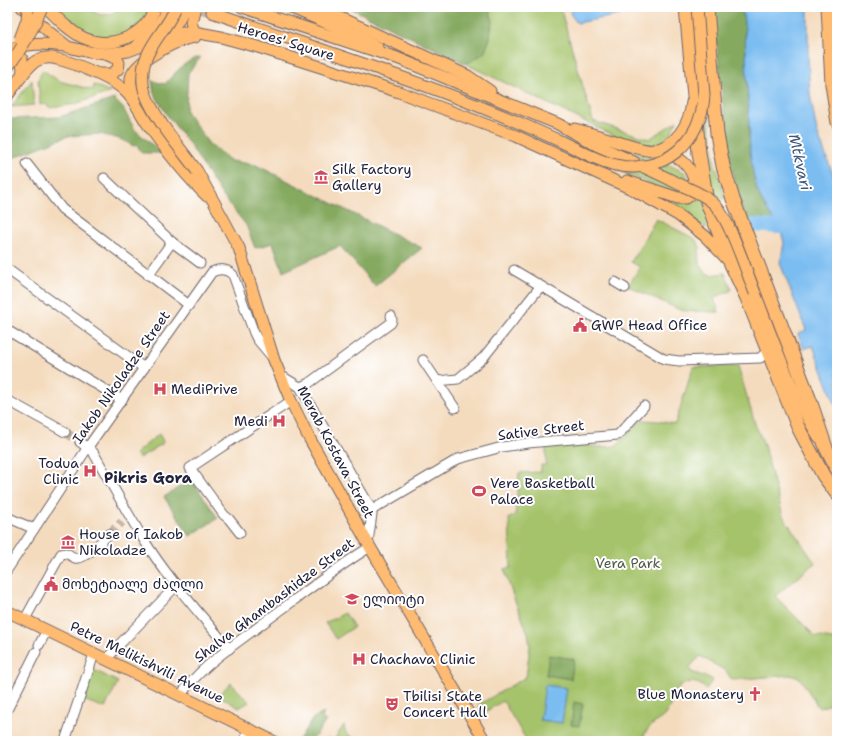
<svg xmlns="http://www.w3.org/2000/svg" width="844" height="748" font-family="'Shantell Sans','Noto Sans Georgian',sans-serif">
<rect width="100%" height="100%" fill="#fff"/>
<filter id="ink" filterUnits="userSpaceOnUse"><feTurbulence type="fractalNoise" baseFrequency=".025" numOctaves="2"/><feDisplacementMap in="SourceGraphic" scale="8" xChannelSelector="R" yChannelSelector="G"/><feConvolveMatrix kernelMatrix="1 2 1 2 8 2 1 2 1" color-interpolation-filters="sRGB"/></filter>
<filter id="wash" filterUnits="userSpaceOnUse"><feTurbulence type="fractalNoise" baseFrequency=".012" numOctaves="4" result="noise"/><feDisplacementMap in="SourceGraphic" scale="16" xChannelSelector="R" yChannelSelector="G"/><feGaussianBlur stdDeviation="0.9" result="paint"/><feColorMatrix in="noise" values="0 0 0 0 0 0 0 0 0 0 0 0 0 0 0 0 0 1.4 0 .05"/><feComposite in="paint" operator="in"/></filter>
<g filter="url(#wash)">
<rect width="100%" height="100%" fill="#f4dbbe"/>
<!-- green -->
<g fill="#a5c36a" stroke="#647252">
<path d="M56 7H87C97 17 111 18 120 7H151L141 24 118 38 85 36 65 19Z"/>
<path d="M489 7H560L593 121 649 139 677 121C674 126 672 133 668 137 655 152 631 142 617 137L466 64 484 53 490 38 492 19Z"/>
<polygon points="43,70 59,81 93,90 94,85 111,92 75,104 50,108 46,104 40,105 38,80"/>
<polygon points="32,80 34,105 11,107"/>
<polygon points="709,116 715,164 725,198 718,200 712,193 704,156 702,131"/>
<polygon points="613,146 667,164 686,173 691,182 684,193 668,191 615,169 641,173 656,168"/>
<polygon points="698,186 713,223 705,228 661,200 673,203 691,202 696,195"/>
<polygon points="656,219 695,239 700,247 698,258 704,272 711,275 725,273 732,290 714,298 719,312 687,311 678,309 628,286 640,267 631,262"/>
<path d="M738 366 755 424 763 442 783 516 815 563 775 596 815 636 837 640V702L819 708 800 678 790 675 732 680 726 671 700 656 690 667 691 672 709 678 713 680 706 689C701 684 694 681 687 683 673 686 673 705 665 715 660 720 653 723 648 729 645 733 644 737 640 741H527L503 701 483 713 478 705 526 677 530 646 528 633 513 596 504 569 511 568 509 518 515 516 519 473 541 472V465H546V443C556 444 565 443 575 444 590 445 600 449 615 446L642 420 659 421 675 424 693 367Z"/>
<polygon points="159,434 163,441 162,444 139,458 136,453"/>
<polygon points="345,613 354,627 336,639 325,623"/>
<polygon points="94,670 118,682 105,708 83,700"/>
<polygon points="231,683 249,702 239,708 218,695"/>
<path d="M344 725C345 738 351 735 360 741H325L327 738 334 740Z"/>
</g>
<!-- forest -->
<g fill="#84a95e" stroke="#53664c">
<polygon points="348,7 489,7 492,19 490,38 484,53 466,64"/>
<polygon points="713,7 742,7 745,30 750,151 762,201 775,222 771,223 747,220 743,213 734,182 728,151"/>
<path d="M201 57 188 73 186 111 209 144 231 161 256 165 422 248 375 286 340 246 283 272 273 243 255 248 246 225 222 195 188 142 167 115 154 93 152 81 165 84C175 73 186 59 201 57Z"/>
<polygon points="114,99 123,108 135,130 162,153 142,153 137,145 134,146 120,139 100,134 68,136 7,160 7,119 59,117"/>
<polygon points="191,479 218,518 190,536 164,497"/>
<polygon points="549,655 574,659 571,679 546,675"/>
<polygon points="574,702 583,704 579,726 571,725"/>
<polygon points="324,713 322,718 326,721 312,741 298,741 313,718"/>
</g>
<!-- water -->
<g fill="#7bbdf1" stroke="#4e7096">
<polygon points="569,7 636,7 620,15 577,23 571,15"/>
<polygon points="742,7 808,7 808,58 810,94 817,132 837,185 837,409 813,346 804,349 798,334 806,330 780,263 784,243 782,235 762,201 757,190 753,173 750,151 745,30"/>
<polygon points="545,685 567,688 562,723 540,720"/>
</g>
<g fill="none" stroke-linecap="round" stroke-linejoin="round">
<!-- river -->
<polyline stroke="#7bbdf1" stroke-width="14" points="753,225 778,227 796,222"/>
</g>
</g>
<g filter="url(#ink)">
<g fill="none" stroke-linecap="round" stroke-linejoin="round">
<!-- minor-tunnel -->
<g stroke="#cab6a4" stroke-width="9" stroke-dasharray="9 4.5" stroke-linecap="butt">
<polyline points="65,432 80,442"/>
<polyline points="109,534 122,522"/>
</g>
<!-- major-tunnel -->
<polyline stroke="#cab6a4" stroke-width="11" stroke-dasharray="11 5.5" stroke-linecap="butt" points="198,7 212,12"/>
<defs>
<g id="minor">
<polyline points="829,39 837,28"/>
<polyline points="27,164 62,209 189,305"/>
<polyline points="104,178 172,242 200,263"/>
<polyline points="7,269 144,368"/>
<polyline points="514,270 664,359 679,361 760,358 768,351"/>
<polyline points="148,275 172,242"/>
<polyline points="615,282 625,288"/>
<polyline points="7,330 122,400"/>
<polyline points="423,360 455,408"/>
<polyline points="280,375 300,387 372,510 372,514 368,542"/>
<polyline points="437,381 458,379 483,358 540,287"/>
<polyline points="300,387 309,383 391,323 392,320 391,316"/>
<polyline points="7,400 65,432"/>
<path d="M80 442 93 452C110 481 126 511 144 540 168 579 200 613 229 649"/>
<polyline points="372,510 458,459 502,447 528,443 618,435 644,406"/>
<polyline points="7,517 34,529"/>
<polyline points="240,533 229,519 224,515 190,468 291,401"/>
<path d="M7 570 88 447 212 272C220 268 227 269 233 275L254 333 257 339 272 357"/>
<path d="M25 619 61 554 66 553C69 554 72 557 75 558 85 560 102 541 109 534"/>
<polyline points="39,645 47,630"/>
<polyline points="106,660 116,648 177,585"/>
<path d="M180 696C200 667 230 648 258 627 295 600 331 571 370 547"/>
<polyline points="7,710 36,652"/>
<polyline points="65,741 94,654"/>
<polyline points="245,741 248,729"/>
</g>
<g id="major">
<polyline points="22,7 49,32 68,47 89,52 106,54 128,51 173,34 183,32 194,32 221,37 258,47 399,92 516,136 632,189 678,215 705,236 728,260"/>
<polyline points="242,7 397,58 558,124 596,145 634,162"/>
<polyline points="290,7 350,33 377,47"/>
<polyline points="316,7 468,76 490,91"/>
<polyline points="827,7 831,84 837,123"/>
<path d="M50 11C60 21 71 32 84 38 112 50 145 36 155 7"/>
<path d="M212 12C329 53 449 89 562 142"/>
<polyline points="194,32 191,22 195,7"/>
<polyline points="165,36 178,21 185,7"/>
<path d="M138 44C152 34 162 23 168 7"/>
<path d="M7 51C24 43 47 43 65 46"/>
<polyline points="8,53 15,54 22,59 23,71 21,77"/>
<polyline points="99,74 112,74 118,69 119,63 117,59 106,54"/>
<path d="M7 96C15 86 25 68 36 61 42 58 50 57 57 59 72 62 114 79 125 91 135 100 140 113 147 123 165 149 184 174 207 196"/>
<path d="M135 99C133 92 130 85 131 78 134 61 178 39 195 37"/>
<path d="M575 129C595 134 614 141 634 147 655 154 679 149 691 172 695 179 695 187 691 195L686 198H678L627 181"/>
<path d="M653 150C676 147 690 123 692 102"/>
<polyline points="197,171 239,248 274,360 291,401 307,434 370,547 485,741"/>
<path d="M755 293C774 342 791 393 819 437"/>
<polyline points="7,611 273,741"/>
</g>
<g id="highway">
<polyline points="686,7 699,153 707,202 730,262 747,298 798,427 823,475 837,494"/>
<polyline points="707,7 717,134 723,166 733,199 811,403 826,448 837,469"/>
</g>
</defs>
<!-- minor casing -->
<use href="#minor" stroke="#6c6369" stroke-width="11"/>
<!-- major casing -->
<use href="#major" stroke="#6c6369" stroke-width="13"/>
<!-- highway casing -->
<use href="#highway" stroke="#6c6369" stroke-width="15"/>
<!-- minor -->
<use href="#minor" stroke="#fff" stroke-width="9"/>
<!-- major -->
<use href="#major" stroke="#ffbb71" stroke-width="11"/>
<!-- highway -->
<use href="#highway" stroke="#ffbb71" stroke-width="13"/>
<defs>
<g id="major-bridge">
<path d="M175 9C168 26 154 39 147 56 142 67 141 84 146 95 155 119 181 149 197 171"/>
<polyline points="20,39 27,20 28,7"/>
<path d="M7 68C22 49 33 30 42 7"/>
<path d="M562 142C579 150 597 161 616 165 663 176 702 141 704 95L697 7"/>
<path d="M641 166C653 171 665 177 677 183 689 189 702 193 712 202 729 216 746 271 755 293"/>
</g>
</defs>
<!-- major-bridge casing -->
<use href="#major-bridge" stroke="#6c6369" stroke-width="13" stroke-linecap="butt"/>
<!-- major-bridge -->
<use href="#major-bridge" stroke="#ffbb71" stroke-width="11"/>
</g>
</g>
<!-- icons -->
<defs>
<symbol id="museum-bare" viewBox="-9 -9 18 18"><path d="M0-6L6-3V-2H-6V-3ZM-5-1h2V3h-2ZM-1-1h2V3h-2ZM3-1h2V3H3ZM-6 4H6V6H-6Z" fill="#d1495b" stroke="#fff" stroke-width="2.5" paint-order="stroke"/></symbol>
<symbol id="civic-bare" viewBox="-9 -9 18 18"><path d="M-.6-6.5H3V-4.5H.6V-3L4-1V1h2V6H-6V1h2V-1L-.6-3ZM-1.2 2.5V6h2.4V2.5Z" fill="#d1495b" stroke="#fff" stroke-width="2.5" paint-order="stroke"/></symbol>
<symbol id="hospital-bare" viewBox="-9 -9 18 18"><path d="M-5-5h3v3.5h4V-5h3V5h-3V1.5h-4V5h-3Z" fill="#d1495b" stroke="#fff" stroke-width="2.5" paint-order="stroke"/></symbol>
<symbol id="stadium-bare" viewBox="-9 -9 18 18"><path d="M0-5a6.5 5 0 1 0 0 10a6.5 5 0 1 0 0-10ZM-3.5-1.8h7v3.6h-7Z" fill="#d1495b" stroke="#fff" stroke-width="2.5" paint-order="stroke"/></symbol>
<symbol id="school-bare" viewBox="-9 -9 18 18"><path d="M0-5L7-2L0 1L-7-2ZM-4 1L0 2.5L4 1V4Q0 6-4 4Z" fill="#d1495b" stroke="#fff" stroke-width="2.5" paint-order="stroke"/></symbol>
<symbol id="church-bare" viewBox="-9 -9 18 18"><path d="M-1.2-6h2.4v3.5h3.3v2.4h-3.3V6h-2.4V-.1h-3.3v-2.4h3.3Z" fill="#d1495b" stroke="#fff" stroke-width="2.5" paint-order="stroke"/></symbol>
<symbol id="theatre-bare" viewBox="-9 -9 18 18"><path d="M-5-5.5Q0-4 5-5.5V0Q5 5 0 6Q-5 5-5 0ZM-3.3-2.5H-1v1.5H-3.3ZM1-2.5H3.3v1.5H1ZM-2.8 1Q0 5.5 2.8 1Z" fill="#d1495b" stroke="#fff" stroke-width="2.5" paint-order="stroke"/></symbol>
</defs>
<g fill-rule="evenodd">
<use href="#museum-bare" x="311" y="167" width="20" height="20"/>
<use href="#civic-bare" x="570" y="315" width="20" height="20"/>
<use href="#hospital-bare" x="150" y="379" width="20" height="20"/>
<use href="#hospital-bare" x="269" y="411" width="20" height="20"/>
<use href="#hospital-bare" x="80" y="461" width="20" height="20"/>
<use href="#stadium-bare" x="469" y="481" width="20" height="20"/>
<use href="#museum-bare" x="58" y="532" width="20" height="20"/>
<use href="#civic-bare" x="41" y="574" width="20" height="20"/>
<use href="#school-bare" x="342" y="589" width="20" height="20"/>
<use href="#hospital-bare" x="349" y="649" width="20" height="20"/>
<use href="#church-bare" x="745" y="684" width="20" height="20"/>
<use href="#theatre-bare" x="382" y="694" width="20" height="20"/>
</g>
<g text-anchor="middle" stroke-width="4" stroke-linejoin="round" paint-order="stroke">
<!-- street labels -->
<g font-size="14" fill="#22223b" stroke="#fff">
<text transform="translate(286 41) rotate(17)" y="5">Heroes' Square</text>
<text transform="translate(121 377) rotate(-55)" y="5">Iakob Nikoladze Street</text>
<text transform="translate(541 430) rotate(-7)" y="5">Sative Street</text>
<text transform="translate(336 452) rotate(62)" y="5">Merab Kostava Street</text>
<text transform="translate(274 600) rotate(-37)" y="5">Shalva Ghambashidze Street</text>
<text transform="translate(147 662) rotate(26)" y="5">Petre Melikishvili Avenue</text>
</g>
<!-- poi labels -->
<g font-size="14" fill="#22223b" stroke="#fff" text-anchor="start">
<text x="332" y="174">Silk Factory<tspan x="332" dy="16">Gallery</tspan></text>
<text x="591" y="330">GWP Head Office</text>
<text x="171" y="394">MediPrive</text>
<text x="268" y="426" text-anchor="end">Medi</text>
<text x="79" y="468" text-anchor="end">Todua<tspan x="79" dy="16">Clinic</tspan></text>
<text x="490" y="488">Vere Basketball<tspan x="490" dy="16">Palace</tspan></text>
<text x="79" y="539">House of Iakob<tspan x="79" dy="16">Nikoladze</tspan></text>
<text x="62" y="589">მოხეტიალე ძაღლი</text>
<text x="363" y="604">ელიოტი</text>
<text x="370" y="664">Chachava Clinic</text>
<text x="744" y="699" text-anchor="end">Blue Monastery</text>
<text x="403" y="701">Tbilisi State<tspan x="403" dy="16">Concert Hall</tspan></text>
</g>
<!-- park labels -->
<g font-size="14" fill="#505a4b" stroke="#fff">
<text x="628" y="568">Vera Park</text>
</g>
<!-- water labels -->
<g font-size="15" font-style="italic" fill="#41587b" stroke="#fff">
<text transform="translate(800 162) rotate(77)" y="5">Mtkvari</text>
</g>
<!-- neighbourhood labels -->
<g font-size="15" font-weight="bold" fill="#22223b" stroke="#fff">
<text x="148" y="483">Pikris Gora</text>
</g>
</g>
<!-- margin -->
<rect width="844" height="748" fill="none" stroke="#fff" stroke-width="24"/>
</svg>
